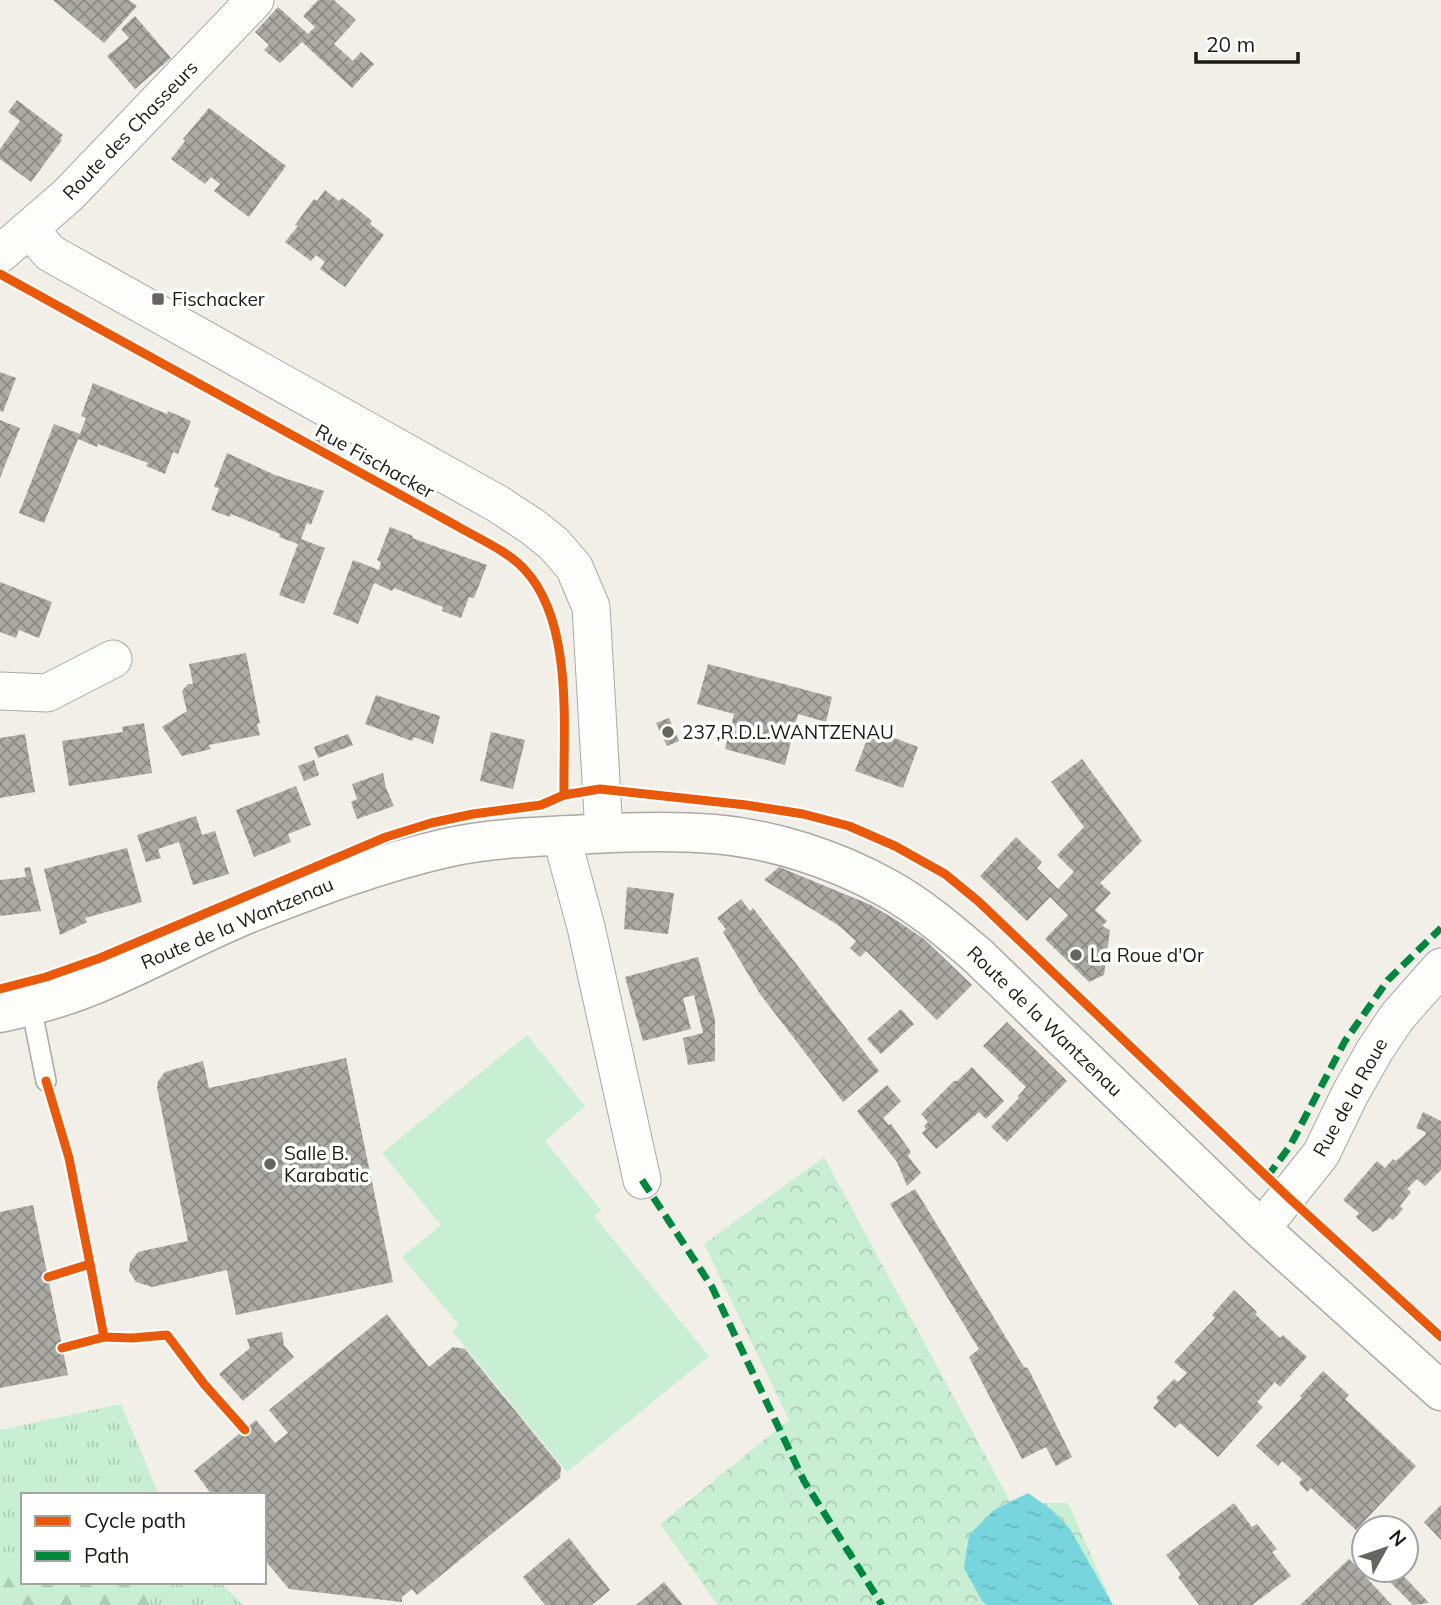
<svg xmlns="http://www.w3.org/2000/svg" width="1441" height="1605" font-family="Mulish,sans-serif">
<defs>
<pattern id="grass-tufts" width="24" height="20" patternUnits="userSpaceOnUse" patternTransform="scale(1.75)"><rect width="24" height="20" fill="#c8eed4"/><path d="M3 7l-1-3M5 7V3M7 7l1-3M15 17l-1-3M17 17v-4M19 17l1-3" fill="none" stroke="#abccb5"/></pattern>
<pattern id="forest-firs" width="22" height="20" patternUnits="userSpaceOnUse" patternTransform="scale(1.75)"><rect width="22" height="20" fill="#c8eed4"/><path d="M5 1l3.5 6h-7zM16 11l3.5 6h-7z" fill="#abccb5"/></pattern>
<pattern id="park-crowns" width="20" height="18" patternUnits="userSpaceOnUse" patternTransform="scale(1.75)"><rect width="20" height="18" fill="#c8eed4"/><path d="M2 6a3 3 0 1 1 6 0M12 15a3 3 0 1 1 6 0" fill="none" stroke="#abccb5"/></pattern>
<pattern id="water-ripples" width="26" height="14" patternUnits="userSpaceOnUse" patternTransform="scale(1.75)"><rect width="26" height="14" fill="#77d6dd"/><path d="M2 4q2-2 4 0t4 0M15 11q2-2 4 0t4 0" fill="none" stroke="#66b7bd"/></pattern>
<pattern id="building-cross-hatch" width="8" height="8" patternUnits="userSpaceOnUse" patternTransform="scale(1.75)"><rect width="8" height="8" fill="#acaaa4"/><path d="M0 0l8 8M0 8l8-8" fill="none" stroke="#8b8a84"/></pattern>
</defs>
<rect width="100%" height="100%" fill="#f2efe8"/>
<!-- grass -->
<g fill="url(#grass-tufts)">
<polygon points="121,1404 159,1495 23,1495 23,1559 0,1565 0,1430"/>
<polygon points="146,1582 220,1582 243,1605 150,1605"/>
</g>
<!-- forest -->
<polygon fill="url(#forest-firs)" points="23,1559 23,1582 146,1582 150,1605 0,1605 0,1565"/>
<!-- park -->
<polygon fill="url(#park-crowns)" points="824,1157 1011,1503 1068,1503 1113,1605 718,1605 660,1524 789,1420 704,1244"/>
<!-- garden -->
<polygon fill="#c8eed4" points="527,1035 585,1106 545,1141 601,1210 594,1216 709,1356 567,1472 452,1331 459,1325 402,1257 441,1225 382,1153"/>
<!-- water -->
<polygon fill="url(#water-ripples)" points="1028,1493 1052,1510 1070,1529 1113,1605 987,1605 982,1601 964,1568 969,1535 994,1510"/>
<!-- building -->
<g fill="url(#building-cross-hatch)">
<polygon points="53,0 129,0 137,6 104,43"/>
<polygon points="318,0 334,0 356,20 334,44 353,61 361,52 374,64 352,88 302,42 280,63 264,50 269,45 255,32 278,7 308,34 315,27 303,16"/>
<polygon points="135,16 171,58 135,89 107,56 129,38 121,29"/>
<polygon points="17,100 63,135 60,139 62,140 31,182 0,159 0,149 20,121 8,112"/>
<polygon points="209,108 286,166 249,217 214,191 220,184 211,177 205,184 171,159 185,141 183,139"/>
<polygon points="325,190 339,201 342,198 356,208 372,221 370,224 384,235 345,287 320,269 325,262 316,255 311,261 285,242 298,226 295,225 314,199 317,201"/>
<polygon points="0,372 16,378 3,412 0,411"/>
<polygon points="93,383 167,414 168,411 191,421 178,454 173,452 165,474 146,466 148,463 98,444 97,447 78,439 44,523 19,513 54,424 80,434 86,418 81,416"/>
<polygon points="0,420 20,428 0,478"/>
<polygon points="318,432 337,443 334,450 314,440"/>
<polygon points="227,453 275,475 324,491 311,525 307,523 301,539 325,548 304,604 279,595 298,544 279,537 280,534 231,514 230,517 211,510 219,488 214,487"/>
<polygon points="390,527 413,536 412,538 487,565 474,598 469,597 461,618 442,611 443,607 394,588 392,591 374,583 358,624 333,614 353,560 379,570 381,562 377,560"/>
<polygon points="0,582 52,602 39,638 19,630 16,638 0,632"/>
<polygon points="246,653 260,723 257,724 260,735 209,745 211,749 182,756 162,727 187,711 182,691 188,684 193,684 189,664"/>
<polygon points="708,664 832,697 826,722 798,714 785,765 725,749 734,714 697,704"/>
<polygon points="376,695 440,716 433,744 414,737 412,741 365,724"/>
<polygon points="669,718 679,741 667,746 656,723"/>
<polygon points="144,723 152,773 69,786 62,741 123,732 122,727"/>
<polygon points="871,729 918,747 903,788 855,771"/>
<polygon points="491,732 525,740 513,789 480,781"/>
<polygon points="25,734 35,792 0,798 0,738"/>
<polygon points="348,734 353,745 318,758 314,747"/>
<polygon points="1082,759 1142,841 1100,883 1111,893 1095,910 1107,921 1102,926 1110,930 1104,975 1089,982 1045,939 1068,915 1050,897 1027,921 980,876 1016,837 1042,862 1037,868 1058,889 1074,872 1057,855 1084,827 1051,782"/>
<polygon points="314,760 319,775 304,781 298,766"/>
<polygon points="383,773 386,788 394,806 357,819 351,802 357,799 352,784"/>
<polygon points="296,786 311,825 288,834 291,842 254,857 236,810"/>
<polygon points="196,816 202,835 215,831 229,874 193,885 179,842 158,849 161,858 146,862 137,835"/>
<polygon points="127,848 142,902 85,918 87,922 60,935 44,869"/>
<polygon points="30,867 41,911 0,916 0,880 26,877 24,868"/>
<polygon points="779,867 871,905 896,920 924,939 972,985 937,1020 866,951 860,957 850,948 856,941 838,925 764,880"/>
<polygon points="627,887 674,893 668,934 624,929"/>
<polygon points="741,899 750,911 753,908 879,1071 843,1102 760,994 723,932 726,929 717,918"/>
<polygon points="698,957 715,1019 715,1061 688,1065 683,1038 703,1033 694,995 683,998 691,1029 643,1041 625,977"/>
<polygon points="901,1009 914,1024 881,1054 867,1039"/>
<polygon points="1007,1022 1067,1081 1007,1142 991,1127 1019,1098 1018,1096 1026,1087 983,1046"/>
<polygon points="346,1058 393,1282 236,1315 227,1270 152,1287 136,1282 129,1271 130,1263 138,1252 188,1241 157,1087 158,1081 165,1072 203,1061 209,1088"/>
<polygon points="972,1067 1004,1101 986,1119 979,1112 936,1149 922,1133 926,1129 924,1126 928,1122 921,1114 954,1081 957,1081"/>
<polygon points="887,1085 901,1101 883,1118 889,1125 891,1124 911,1152 908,1156 921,1173 907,1186 897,1162 857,1111"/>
<polygon points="1423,1112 1441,1121 1441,1170 1425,1186 1417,1179 1407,1189 1411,1192 1400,1206 1403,1209 1393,1220 1389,1218 1377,1231 1376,1230 1373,1232 1356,1217 1359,1213 1343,1200 1377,1161 1385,1168 1393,1159 1396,1161 1425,1135 1426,1132 1416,1128"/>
<polygon points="915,1189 1024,1367 1028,1368 1072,1457 1056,1466 1046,1447 1022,1459 969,1357 979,1349 890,1204"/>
<polygon points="33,1205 68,1375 0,1388 0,1212"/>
<polygon points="1234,1290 1257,1312 1255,1314 1280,1338 1283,1335 1307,1357 1280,1387 1275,1382 1265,1393 1257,1402 1263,1407 1218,1457 1180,1423 1175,1428 1153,1408 1159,1401 1156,1398 1174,1379 1178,1382 1187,1373 1174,1362 1215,1318 1212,1315"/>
<polygon points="387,1314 429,1367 453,1347 465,1349 561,1467 560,1478 417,1595 412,1589 402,1597 402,1602 289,1589 264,1559 264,1495 212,1495 194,1471 256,1420 275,1443 288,1433 269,1410"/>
<polygon points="282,1332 284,1345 294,1357 243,1401 219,1374 250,1348 247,1339"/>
<polygon points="1323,1371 1349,1395 1345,1399 1416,1466 1356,1530 1311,1488 1307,1492 1299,1483 1302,1479 1282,1461 1278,1466 1256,1446 1302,1398 1300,1396"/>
<polygon points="1234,1503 1252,1527 1257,1524 1277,1549 1272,1552 1291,1576 1252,1605 1199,1605 1178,1577 1181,1574 1166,1555"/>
<polygon points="1441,1505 1441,1540 1424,1522"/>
<polygon points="569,1538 610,1590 592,1605 545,1605 523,1577"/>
<polygon points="1349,1559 1392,1605 1300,1605 1333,1574"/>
<polygon points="1388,1570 1398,1570 1429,1603 1413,1605 1383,1575"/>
<polygon points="664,1582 683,1605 636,1605"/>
</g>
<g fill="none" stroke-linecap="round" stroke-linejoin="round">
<defs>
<polyline id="lane" points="31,1006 46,1081"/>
<g id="street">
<polyline points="30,230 50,253 498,504 533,527 554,544 574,567 591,607 604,833"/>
<polyline points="0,254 68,195 255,0"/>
<polyline points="0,691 47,693 113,659"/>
<polyline points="561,835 586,927 642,1180"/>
<polyline points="1261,1229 1321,1154 1350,1094 1375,1050 1397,1017 1441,967"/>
</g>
<path id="secondary" d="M0 1013C33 1006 65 997 96 984 150 962 201 932 255 911 317 887 380 863 446 848 486 839 530 837 572 835 619 832 668 830 714 834 773 839 834 859 885 887 920 906 949 931 978 956L1261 1229 1441 1391"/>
</defs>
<!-- lane casing -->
<use href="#lane" stroke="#aaa9a3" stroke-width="22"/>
<!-- street casing -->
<use href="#street" stroke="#aaa9a3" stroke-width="39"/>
<!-- secondary casing -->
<use href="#secondary" stroke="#aaa9a3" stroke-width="41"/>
<!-- lane -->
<use href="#lane" stroke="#fdfdfc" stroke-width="19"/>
<!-- street -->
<use href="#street" stroke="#fdfdfc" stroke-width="37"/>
<!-- secondary -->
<use href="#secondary" stroke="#fdfdfc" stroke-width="38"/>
<!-- quiet -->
<g stroke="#00873e" stroke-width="7" stroke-dasharray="14 7" stroke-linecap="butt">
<polyline points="1267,1177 1290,1146 1345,1041 1388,980 1441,928"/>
<polyline points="642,1180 712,1287 804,1481 882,1605"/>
</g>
<defs>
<g id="cycleway">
<path d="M0 274 457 526C479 539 508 551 525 570 574 623 563 728 564 795"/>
<polyline points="0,989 46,977 100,958 386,837 431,823 473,814 541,805 564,795 600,789 746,805 803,814 849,826 895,846 945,874 978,901 1288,1197 1441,1337"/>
<polyline points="46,1081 69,1158 90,1264 48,1277"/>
<polyline points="104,1337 132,1338 167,1335 204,1384 245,1430"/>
<polyline points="62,1348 104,1337 90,1264"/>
</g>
</defs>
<!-- cycleway casing -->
<use href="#cycleway" stroke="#fff" stroke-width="13"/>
<!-- cycleway -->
<use href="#cycleway" stroke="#e8590c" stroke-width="9"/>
</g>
<!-- markers -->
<g fill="#67655f" stroke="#fff" stroke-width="2.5">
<rect x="151" y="292" width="14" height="14" rx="3.5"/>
<circle cx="668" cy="732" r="7"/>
<circle cx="1076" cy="955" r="7"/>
<circle cx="270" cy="1164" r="7"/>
</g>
<g text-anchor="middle" stroke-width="7" stroke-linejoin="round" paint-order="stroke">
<!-- street labels -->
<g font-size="19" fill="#1c1a15" stroke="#fff">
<text transform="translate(130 130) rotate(-46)" y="7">Route des Chasseurs</text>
<text transform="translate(375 461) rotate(29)" y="7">Rue Fischacker</text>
<text transform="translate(237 923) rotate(-23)" y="7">Route de la Wantzenau</text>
<text transform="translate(1045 1021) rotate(44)" y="7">Route de la Wantzenau</text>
<text transform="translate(1350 1097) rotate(-61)" y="7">Rue de la Roue</text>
</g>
<!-- poi labels -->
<g font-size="19" fill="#1c1a15" stroke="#fff" text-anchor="start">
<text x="172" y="306">Fischacker</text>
<text x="682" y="739">237,R.D.L.WANTZENAU</text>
<text x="1090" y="962">La Roue d'Or</text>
<text x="284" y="1160">Salle B.<tspan x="284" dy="22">Karabatic</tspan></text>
</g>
</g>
<!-- legend -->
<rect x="21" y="1493" width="245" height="91" fill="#ffffff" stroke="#a4a3a1" stroke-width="2"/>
<rect x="35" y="1516" width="35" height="10" fill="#e8590c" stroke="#a4a3a1" stroke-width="2"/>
<text x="84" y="1528" font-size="21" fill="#1c1a15">Cycle path</text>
<rect x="35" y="1551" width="35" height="10" fill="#00873e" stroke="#a4a3a1" stroke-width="2"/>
<text x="84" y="1563" font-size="21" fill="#1c1a15">Path</text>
<!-- north arrow -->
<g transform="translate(1385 1549) rotate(50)"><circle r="33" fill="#ffffff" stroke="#a4a3a1" stroke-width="2"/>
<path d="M0-5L12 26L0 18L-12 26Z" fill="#67655f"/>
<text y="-10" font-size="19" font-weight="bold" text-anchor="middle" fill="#1c1a15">N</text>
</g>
<!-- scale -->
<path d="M1196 52v10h102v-10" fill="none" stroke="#1c1a15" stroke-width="3.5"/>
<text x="1206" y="52" font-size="21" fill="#1c1a15" stroke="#ffffff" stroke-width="5" paint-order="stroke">20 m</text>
</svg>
